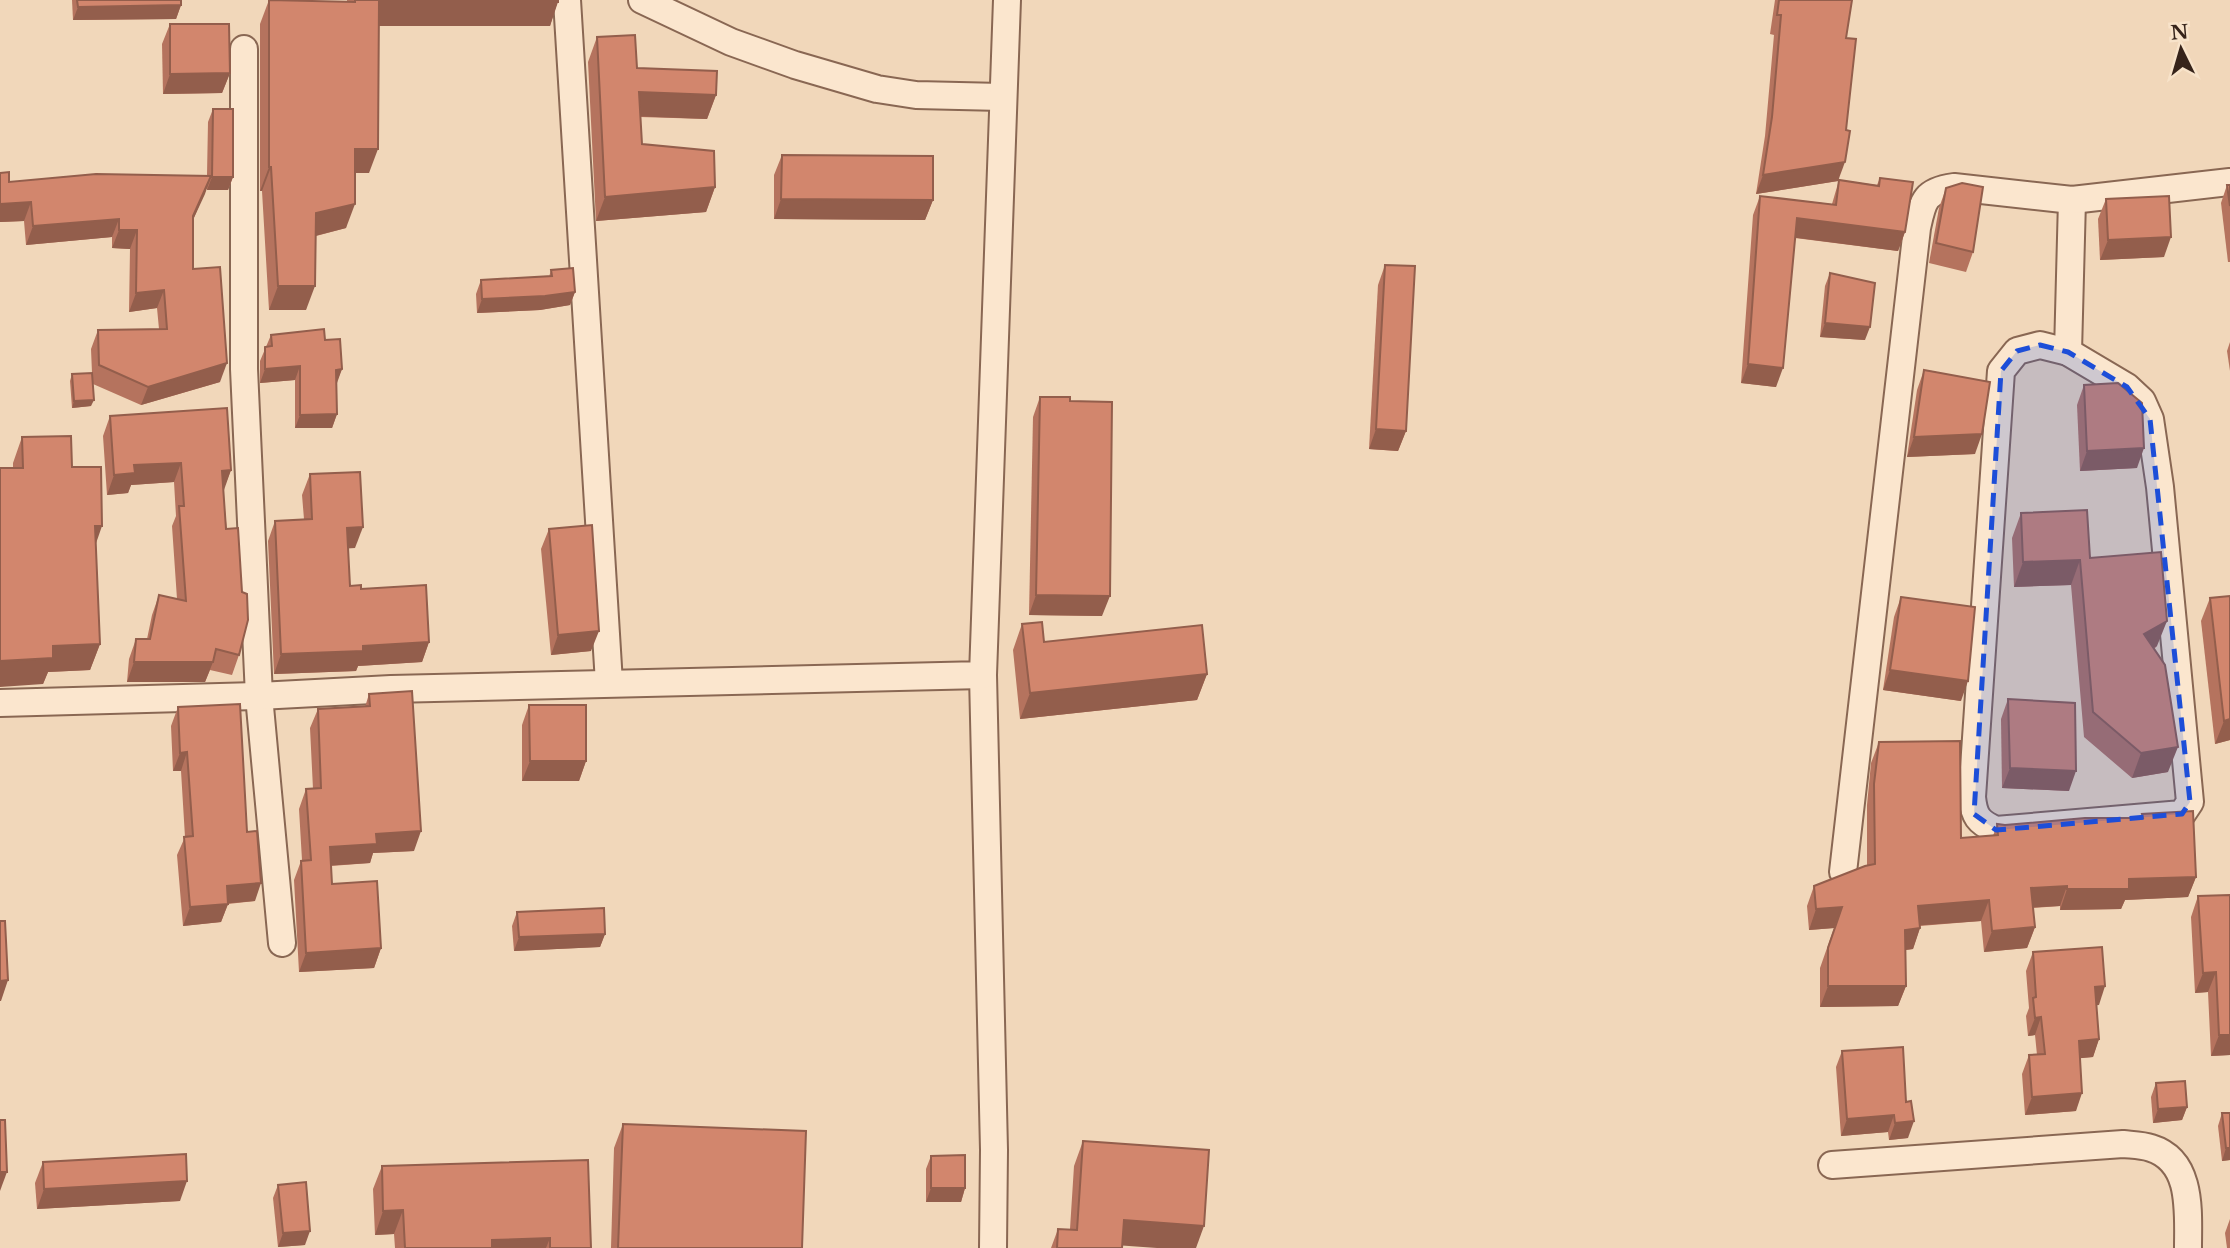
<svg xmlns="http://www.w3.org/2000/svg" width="2230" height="1248" font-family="'Libre Baskerville',serif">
<rect width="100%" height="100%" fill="#f1d7ba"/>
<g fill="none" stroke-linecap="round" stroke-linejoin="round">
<defs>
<g id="minor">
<polyline points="567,0 609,683"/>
<polyline points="642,0 731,42 795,65 877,89 916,95 1002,97"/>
<polyline points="244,49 244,369 259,696 282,943"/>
<path d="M2040 345 2068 352 2127 387 2142 401 2150 419 2160 487 2190 802 2182 814 1996 830C1978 822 1974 816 1972 797L2001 371 2017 351Z"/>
<polyline points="2068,352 2072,200"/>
<polyline points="983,675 994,1150 993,1248"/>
<polyline points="0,703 259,696 391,689 983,675 1007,0"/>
<path d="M1843 872 1917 228C1923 201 1924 191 1954 187L2072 200 2230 182"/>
<path d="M1832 1165 2123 1144C2132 1145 2142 1145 2151 1148 2193 1161 2188 1212 2188 1248"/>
</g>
</defs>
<!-- minor casing -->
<use href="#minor" stroke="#896753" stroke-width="30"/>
<!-- minor -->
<use href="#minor" stroke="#fbe6ce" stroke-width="26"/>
</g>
<!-- wall -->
<g fill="#b5735e">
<polygon points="72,0 181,0 181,5 176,19 73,20"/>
<polygon points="269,0 347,2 347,0 558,0 550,26 379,26 369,173 355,173 346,228 316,236 306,310 269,310 262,191 260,191 260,24"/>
<polygon points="1775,0 1852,0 1846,38 1846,130 1838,181 1756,194 1765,136 1774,35 1770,34"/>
<polygon points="170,24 230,73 222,93 163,94 162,44"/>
<polygon points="597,37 637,68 716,95 707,119 640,117 642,144 715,187 706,212 596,221 588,62"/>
<polygon points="213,109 233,177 228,190 207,190 207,187 193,220 193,269 220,382 141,405 93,384 91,406 72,408 70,381 72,374 92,373 91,349 98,330 159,329 157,308 129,312 130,249 112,248 112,237 26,245 24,221 0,222 0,173 9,182 207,175 208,122"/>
<polygon points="782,155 933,200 925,220 774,219 774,175"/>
<polygon points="1880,178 1905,232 1898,251 1795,238 1776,387 1741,383 1753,215 1760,196 1832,204 1839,180 1877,185"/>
<polygon points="2227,185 2230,185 2230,262 2228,262 2221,203"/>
<polygon points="1946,188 1973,252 1966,272 1929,263 1939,208"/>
<polygon points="2106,199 2164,257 2100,260 2098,219"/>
<polygon points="1385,265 1406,431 1398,451 1369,449 1378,285"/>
<polygon points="551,270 575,292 570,305 540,310 477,313 476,294 481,280 549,277"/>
<polygon points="1830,273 1865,340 1820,337 1825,286"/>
<polygon points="271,335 325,340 342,369 336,383 337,414 332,428 295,428 295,380 260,383 260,361"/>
<polygon points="2230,342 2230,371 2227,351"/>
<polygon points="1924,370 1975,454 1907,457 1917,390"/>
<polygon points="2084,385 2137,468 2080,471 2077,405"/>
<polygon points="1040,397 1070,401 1102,616 1029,615 1033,417"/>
<polygon points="110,416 231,470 223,490 239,655 232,675 210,670 205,682 127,682 129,659 136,639 147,639 152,615 159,595 177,599 172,526 176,516 174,482 131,485 128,493 107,495 103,436"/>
<polygon points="22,437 72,467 96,544 100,644 90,670 48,672 43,684 13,468 13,463"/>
<polygon points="310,474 355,548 348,548 350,586 361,589 429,642 422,662 358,666 356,671 274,674 268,541 275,521 304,519 302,495"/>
<polygon points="2021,513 2090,558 2157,646 2154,649 2168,772 2132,778 2084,737 2071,585 2014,587 2012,538"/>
<polygon points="549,529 591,651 551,655 541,549"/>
<polygon points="2230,596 2230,740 2215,744 2201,621 2210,598"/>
<polygon points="1901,597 1961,701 1883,690 1894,617"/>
<polygon points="1022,624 1044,642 1207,674 1197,700 1020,719 1013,650"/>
<polygon points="369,694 414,851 373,853 370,863 331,866 332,884 381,948 374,968 299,972 294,880 301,861 302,860 299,809 306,789 313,789 310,728 318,709 365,707"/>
<polygon points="2008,699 2069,791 2002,788 2001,719"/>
<polygon points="529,705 586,761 579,781 522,781 522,725"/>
<polygon points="178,707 247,832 255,901 228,904 221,922 183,926 177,855 185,837 181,771 173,771 171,726"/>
<polygon points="1879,742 1961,838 1993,836 1997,824 2005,825 2141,818 2142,814 2196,877 2188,897 2125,900 2121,909 2060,910 2060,906 2033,908 2035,927 2027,948 1984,952 1981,921 1920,926 1920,928 1913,949 1905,950 1906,986 1898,1006 1820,1007 1820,968 1834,928 1809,930 1807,906 1814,886 1867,865 1867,805 1871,763"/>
<polygon points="2230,895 2230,1055 2211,1056 2208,992 2195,993 2191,917 2198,896"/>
<polygon points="517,912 605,934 600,947 514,951 512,926"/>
<polygon points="2033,952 2099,1005 2096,1005 2099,1039 2093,1057 2080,1058 2076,1111 2025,1115 2022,1074 2029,1055 2037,1055 2035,1035 2028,1036 2026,1016 2029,1008 2026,971"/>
<polygon points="1842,1051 1906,1102 1908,1138 1889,1140 1888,1132 1841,1136 1836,1067"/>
<polygon points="2156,1083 2187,1107 2182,1120 2153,1123 2151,1097"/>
<polygon points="2222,1113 2230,1113 2230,1160 2222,1161 2218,1126"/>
<polygon points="623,1124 802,1248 611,1248 614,1148"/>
<polygon points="1083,1141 1122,1246 1122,1248 1051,1248 1058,1229 1070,1229 1074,1166"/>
<polygon points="931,1156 965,1188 961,1202 926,1202 926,1169"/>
<polygon points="43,1162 180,1201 37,1209 35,1183"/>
<polygon points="382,1166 591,1248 395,1248 394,1234 375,1235 373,1189"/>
<polygon points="278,1185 305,1245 278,1247 273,1198"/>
<polygon points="2230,1219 2230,1248 2227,1248 2225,1233"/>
</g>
<!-- shaded-wall -->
<g fill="#935e4c">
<polygon points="379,2 558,2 550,26 370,26"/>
<polygon points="181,5 176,19 73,20 78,7"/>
<polygon points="230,73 222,93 163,94 170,74"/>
<polygon points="639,92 716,95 707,119 630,116"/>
<polygon points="355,149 378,149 369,173 346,173"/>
<polygon points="1845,162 1838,181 1756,194 1763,175"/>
<polygon points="269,167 271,167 262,191 260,191"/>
<polygon points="211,176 205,194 186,235 193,216"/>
<polygon points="212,177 233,177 228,190 207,190"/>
<polygon points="715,187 706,212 596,221 605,197"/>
<polygon points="781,199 933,200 925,220 774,219"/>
<polygon points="31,202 24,221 0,222 0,204"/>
<polygon points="355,204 346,228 307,238 316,213"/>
<polygon points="1797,218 1905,232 1898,251 1790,237"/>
<polygon points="119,219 112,237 26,245 33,226"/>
<polygon points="119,230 137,230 130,249 112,248"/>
<polygon points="2171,237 2164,257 2100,260 2108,240"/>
<polygon points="278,286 315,286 306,310 269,310"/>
<polygon points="164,290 157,308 129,312 136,293"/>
<polygon points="575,292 570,305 540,310 477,313 482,299"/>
<polygon points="1825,323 1870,327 1865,340 1820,337"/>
<polygon points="227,363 220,382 141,405 148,387"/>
<polygon points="1748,364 1783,368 1776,387 1741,383"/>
<polygon points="300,366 295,380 260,383 265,369"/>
<polygon points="342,369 337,383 331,383 336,370"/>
<polygon points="94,400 91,406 72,408 74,401"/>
<polygon points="337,414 332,428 295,428 300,415"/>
<polygon points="1376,429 1406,431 1398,451 1369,449"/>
<polygon points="1982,434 1975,454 1907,457 1914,437"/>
<polygon points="2144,448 2137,468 2080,471 2087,451"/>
<polygon points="181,463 174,482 131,485 128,493 107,495 114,475 134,465"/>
<polygon points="231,470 224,490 215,491 222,471"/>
<polygon points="95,526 102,526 93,552"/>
<polygon points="363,527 355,548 339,549 347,528"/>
<polygon points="2080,560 2071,585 2014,587 2023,562"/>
<polygon points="1036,595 1110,596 1102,616 1029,615"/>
<polygon points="2167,621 2157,646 2134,659 2144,634"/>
<polygon points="599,631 591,651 551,655 558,635"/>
<polygon points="429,642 422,662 358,666 356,671 274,674 281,654 363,646"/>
<polygon points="100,644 90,670 48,672 43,684 0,687 0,661 53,646"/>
<polygon points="134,662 213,662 205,682 127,682"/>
<polygon points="1890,670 1968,681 1961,701 1883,690"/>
<polygon points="1207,674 1197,700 1020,719 1030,693"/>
<polygon points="2230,719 2230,740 2215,744 2224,721"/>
<polygon points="2178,747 2168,772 2132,778 2141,753"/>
<polygon points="187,752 181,771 173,771 180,753"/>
<polygon points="530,761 586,761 579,781 522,781"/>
<polygon points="2010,768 2076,771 2069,791 2002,788"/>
<polygon points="421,831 414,851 373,853 370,863 323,866 330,847 376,834"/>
<polygon points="2196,877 2188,897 2125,900 2121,909 2060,910 2067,889 2129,879"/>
<polygon points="261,883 255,901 220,904 227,886"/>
<polygon points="2067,886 2060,906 2023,908 2031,888"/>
<polygon points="1989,900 1981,921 1910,926 1918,906"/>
<polygon points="228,904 221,922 183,926 190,907"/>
<polygon points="1842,907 1834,928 1809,930 1816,909"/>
<polygon points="2035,927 2027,948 1984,952 1992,931"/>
<polygon points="1920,928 1913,949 1898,951 1905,930"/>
<polygon points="605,934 600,947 514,951 519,937"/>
<polygon points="381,948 374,968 299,972 306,953"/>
<polygon points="2216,972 2208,992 2195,993 2203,973"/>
<polygon points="8,980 1,1001 0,1001 0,981"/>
<polygon points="1828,986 1906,986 1898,1006 1820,1007"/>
<polygon points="2105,986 2099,1005 2088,1006 2095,987"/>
<polygon points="2041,1017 2035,1035 2028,1036 2035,1018"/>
<polygon points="2219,1035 2230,1035 2230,1055 2211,1056"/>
<polygon points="2099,1039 2093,1057 2072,1059 2079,1041"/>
<polygon points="2082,1093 2076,1111 2025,1115 2032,1097"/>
<polygon points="2187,1107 2182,1120 2153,1123 2158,1109"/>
<polygon points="1894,1115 1888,1132 1841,1136 1847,1119"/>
<polygon points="1914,1121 1908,1138 1889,1140 1895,1123"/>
<polygon points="2226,1148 2230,1148 2230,1160 2222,1161"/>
<polygon points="0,1172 7,1172 0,1191"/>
<polygon points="187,1181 180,1201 37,1209 44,1189"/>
<polygon points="931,1188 965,1188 961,1202 926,1202"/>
<polygon points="403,1210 394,1234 375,1235 383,1211"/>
<polygon points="1124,1220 1204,1226 1196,1248 1157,1248 1115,1245"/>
<polygon points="310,1231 305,1245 278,1247 283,1233"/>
<polygon points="550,1238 546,1248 489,1248 492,1240"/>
</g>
<!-- building -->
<g fill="#d2866d" stroke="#935e4c" stroke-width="2">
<polygon points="77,0 181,0 181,5 78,7"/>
<polygon points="269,0 355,2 355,0 558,0 558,2 379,2 378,149 355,149 355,204 316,213 315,286 278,286 271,167 269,167"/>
<polygon points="1779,0 1852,0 1846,38 1856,39 1846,130 1850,131 1845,162 1763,175 1772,117 1781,15 1777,15"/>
<polygon points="170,24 229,24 230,73 170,74"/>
<polygon points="635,35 637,68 717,71 716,95 639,92 642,144 714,151 715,187 605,197 597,37"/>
<polygon points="213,109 233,109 233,177 212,177"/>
<polygon points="782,155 933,156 933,200 781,199"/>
<polygon points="9,172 9,182 96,174 211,176 193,216 193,269 220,267 227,363 148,387 99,365 98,330 167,329 164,290 136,293 137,230 119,230 119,219 33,226 31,202 0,204 0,173"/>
<polygon points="1880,178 1913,182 1905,232 1797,218 1783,368 1748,364 1760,196 1836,205 1839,180 1879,186"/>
<polygon points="1962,183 1983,187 1973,252 1936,243 1946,188"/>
<polygon points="2227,185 2230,185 2230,206"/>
<polygon points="2169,196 2171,237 2108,240 2106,199"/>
<polygon points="1385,265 1415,266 1406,431 1376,429"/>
<polygon points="573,268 575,292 545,296 482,299 481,280 552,276 551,270"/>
<polygon points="1830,273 1875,283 1870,327 1825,323"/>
<polygon points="324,329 325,340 340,339 342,369 336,370 337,414 300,415 300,366 265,369 265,347 272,346 271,335"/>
<polygon points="1924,370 1990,382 1982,434 1914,437"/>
<polygon points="92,373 94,400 74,401 72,374"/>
<polygon points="2118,383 2142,403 2144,448 2087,451 2084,385"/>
<polygon points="1040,397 1070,397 1070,401 1112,402 1110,596 1036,595"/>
<polygon points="227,408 231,470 222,471 226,529 238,528 242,592 247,594 248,620 239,655 216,649 213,662 134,662 136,639 150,639 159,595 186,601 179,506 184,506 181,463 134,465 135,473 114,475 110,416"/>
<polygon points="71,436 72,467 101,467 102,526 95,526 100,644 53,646 53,658 0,661 0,468 23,468 22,437"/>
<polygon points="360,472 363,527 347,528 350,586 361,585 361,589 426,585 429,642 363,646 363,651 281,654 275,521 312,519 310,474"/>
<polygon points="2087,510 2090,558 2161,552 2167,621 2144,634 2165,665 2178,747 2141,753 2093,712 2080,560 2023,562 2021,513"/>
<polygon points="592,525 599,631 558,635 549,529"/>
<polygon points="2230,596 2230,719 2224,721 2210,598"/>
<polygon points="1901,597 1975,607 1968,681 1890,670"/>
<polygon points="1042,622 1044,642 1202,625 1207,674 1030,693 1022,624"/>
<polygon points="412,691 421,831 376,834 377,844 330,847 332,884 377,881 381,948 306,953 301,861 311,860 306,789 321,788 318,709 370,706 369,694"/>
<polygon points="2008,699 2075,703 2076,771 2010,768"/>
<polygon points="240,704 247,832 257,831 261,883 227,886 228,904 190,907 184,837 193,836 187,752 180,753 178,707"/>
<polygon points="529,705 586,705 586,761 530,761"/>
<polygon points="1960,741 1961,838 1998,835 1997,824 2005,825 2085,818 2143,818 2142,814 2193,811 2196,877 2129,879 2129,889 2067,889 2067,886 2031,888 2035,927 1992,931 1989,900 1918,906 1920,928 1905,930 1906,986 1828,986 1828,948 1842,907 1816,909 1814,886 1865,866 1875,864 1874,784 1879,742"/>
<polygon points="2230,895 2230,1035 2219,1035 2216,972 2203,973 2198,896"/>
<polygon points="604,908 605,934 519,937 517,912"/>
<polygon points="0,921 5,921 8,980 0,981"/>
<polygon points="2102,947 2105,986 2095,987 2099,1039 2079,1041 2082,1093 2032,1097 2029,1055 2045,1054 2041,1017 2035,1018 2033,998 2036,997 2033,952"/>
<polygon points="1903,1047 1906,1102 1911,1101 1914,1121 1895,1123 1894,1115 1847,1119 1842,1051"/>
<polygon points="2185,1081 2187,1107 2158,1109 2156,1083"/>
<polygon points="2222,1113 2230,1113 2230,1148 2226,1148"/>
<polygon points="0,1120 5,1120 7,1172 0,1172"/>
<polygon points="623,1124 806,1131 802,1248 618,1248"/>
<polygon points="1083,1141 1209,1150 1204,1226 1124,1220 1122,1248 1057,1248 1058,1229 1077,1230"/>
<polygon points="186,1154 187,1181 44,1189 43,1162"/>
<polygon points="965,1155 965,1188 931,1188 931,1156"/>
<polygon points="588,1160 591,1248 550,1248 550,1238 492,1240 492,1248 405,1248 403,1210 383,1211 382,1166"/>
<polygon points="306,1182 310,1231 283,1233 278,1185"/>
</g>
<!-- marked area -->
<path fill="#1d4ed8" fill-opacity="0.2" stroke="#1d4ed8" stroke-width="5" stroke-dasharray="14 9" stroke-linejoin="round" d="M2040 345 2068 352 2127 387 2150 419 2190 802 2182 814 1996 830 1974 814 2001 371 2017 351Z"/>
<!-- north arrow -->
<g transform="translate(2181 49) rotate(355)" stroke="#f8e3ca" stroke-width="5" paint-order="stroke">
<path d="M0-5L12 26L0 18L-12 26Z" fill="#36231a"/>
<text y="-10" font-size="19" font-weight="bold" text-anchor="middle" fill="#36231a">N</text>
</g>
</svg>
